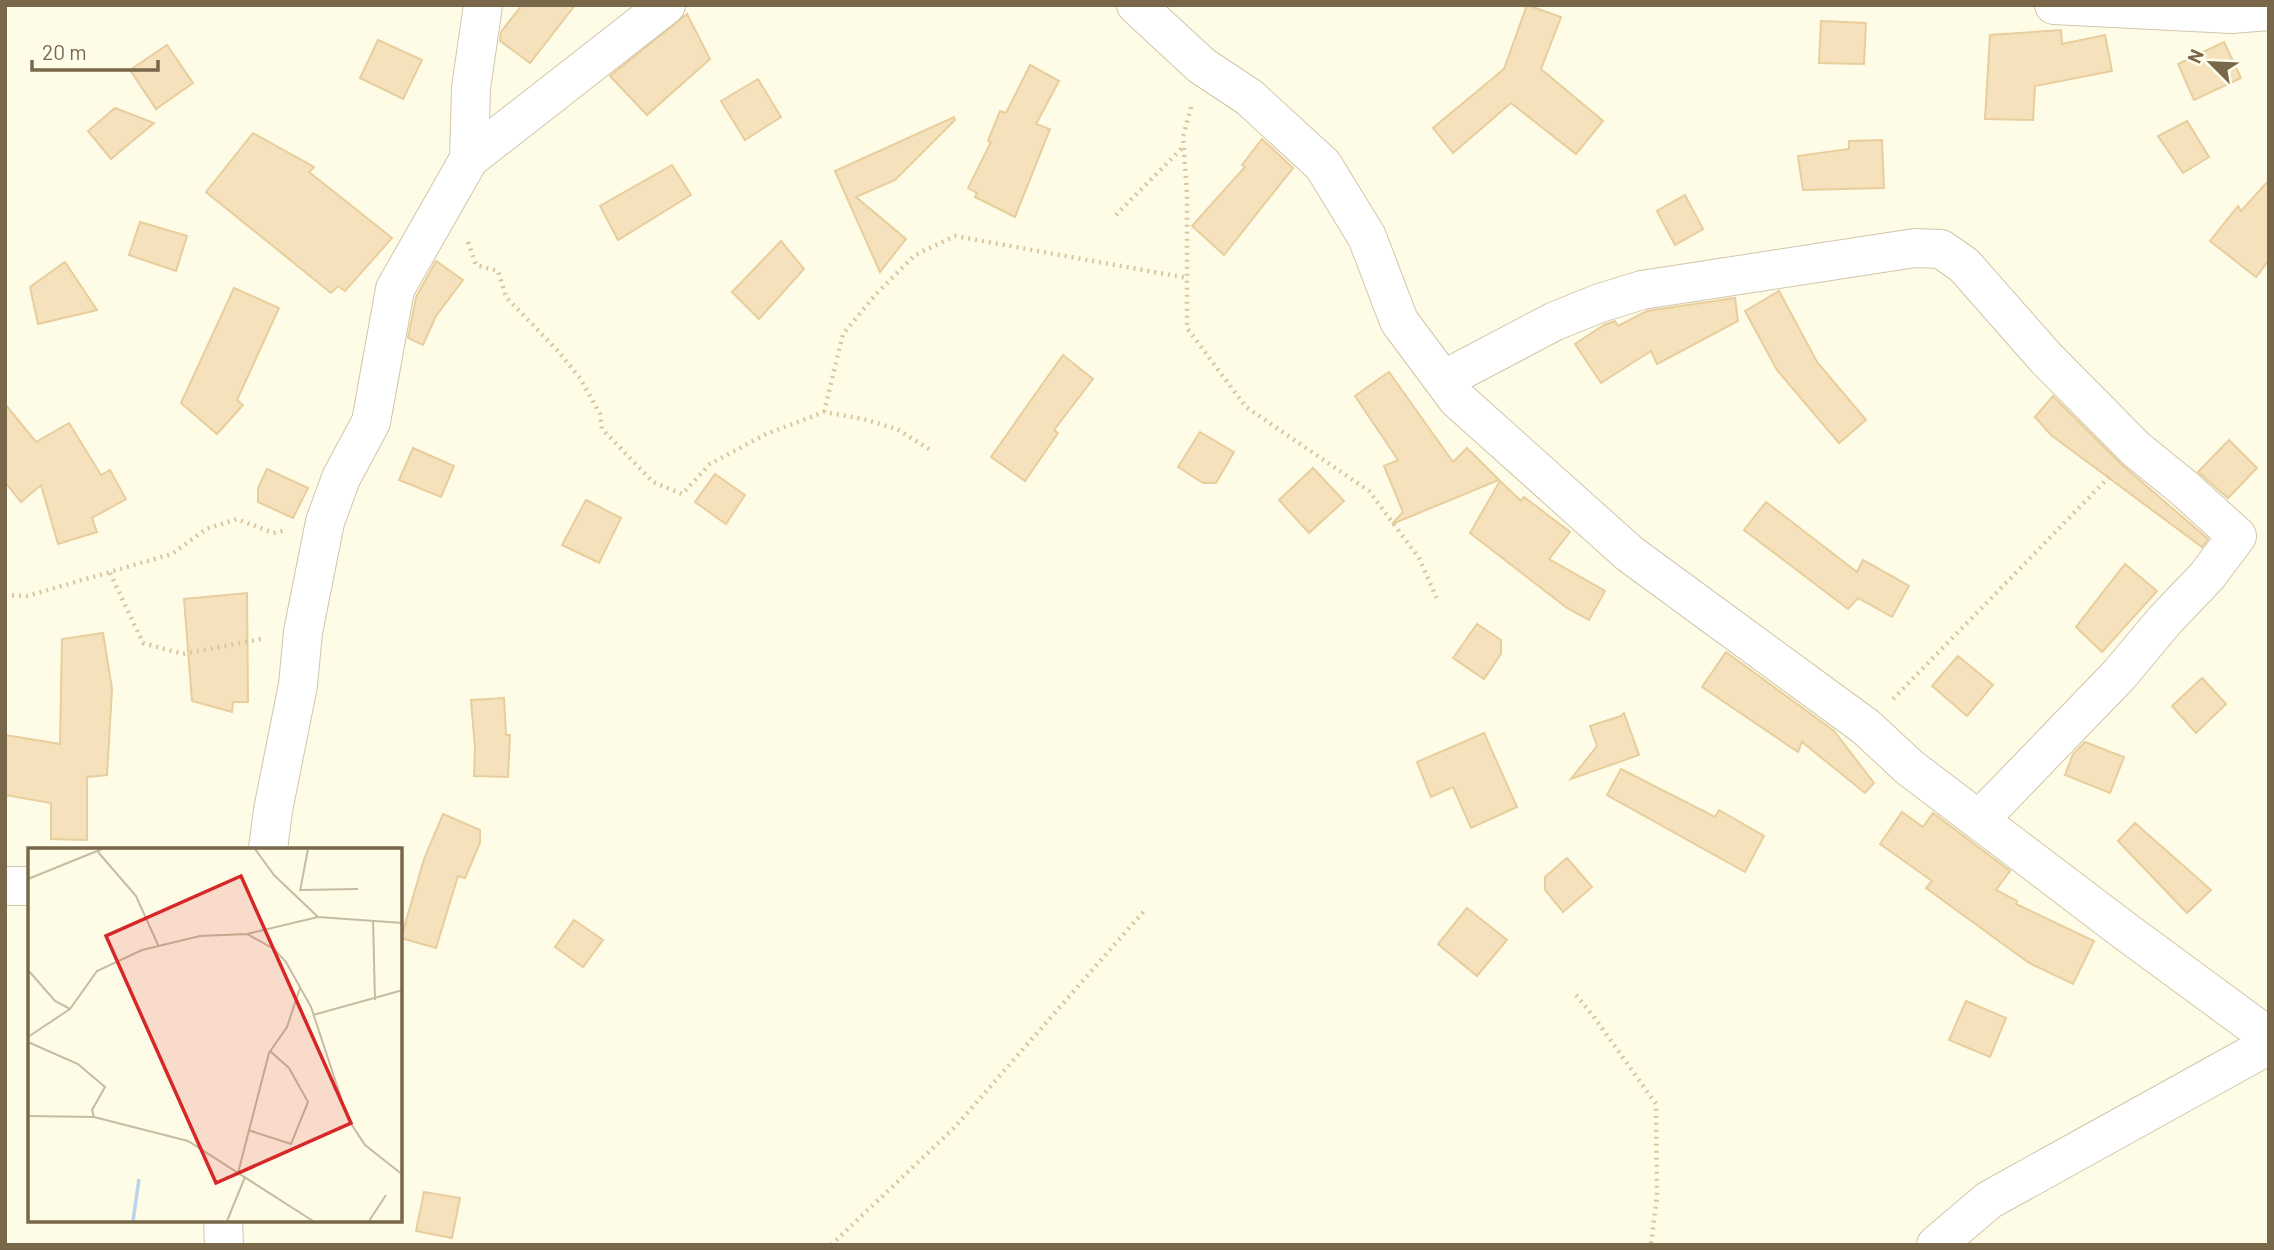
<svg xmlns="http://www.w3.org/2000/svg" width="2274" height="1250" font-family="Barlow,sans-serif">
<rect width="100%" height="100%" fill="#fefbe7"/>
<!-- building -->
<g fill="#f5e2bc" stroke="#e8ce9c" stroke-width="2">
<polygon points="522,5 575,5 530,63 500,41 501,32"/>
<polygon points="1527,5 1561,17 1541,69 1603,121 1576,154 1511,103 1453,153 1433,128 1504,69"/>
<polygon points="687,14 710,59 647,115 610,76"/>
<polygon points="1821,21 1866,23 1864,64 1819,63"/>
<polygon points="2061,30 2062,44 2105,35 2112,71 2035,86 2033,120 1985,119 1990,35"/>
<polygon points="378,40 422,60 403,99 360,78"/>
<polygon points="2224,42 2241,78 2194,100 2178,64"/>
<polygon points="167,45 193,83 156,109 130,70"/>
<polygon points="1030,65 1059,81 1036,124 1050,129 1015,217 975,197 977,193 968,188 991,142 988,141 1000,111 1006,113"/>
<polygon points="758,79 781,117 745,140 721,101"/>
<polygon points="115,108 154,123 111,159 88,131"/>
<polygon points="954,117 955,120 895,180 856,197 906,239 880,272 835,171"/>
<polygon points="2187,121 2209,157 2183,173 2158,136"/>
<polygon points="253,133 314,167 309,172 392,238 345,291 338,286 331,293 206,192"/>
<polygon points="1262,139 1293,168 1224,255 1192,226 1245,167 1242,165"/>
<polygon points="1882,140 1884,188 1803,190 1798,156 1849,149 1849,141"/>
<polygon points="672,165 691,195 618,240 600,206"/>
<polygon points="2269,180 2269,260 2256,277 2210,241 2238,206 2241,211"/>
<polygon points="1685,195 1703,229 1675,245 1657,211"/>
<polygon points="140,222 187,236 176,271 129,255"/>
<polygon points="781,241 804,269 759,319 732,292"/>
<polygon points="436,261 463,280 436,316 423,345 408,338 416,297"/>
<polygon points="65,262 97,310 38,324 30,287"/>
<polygon points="234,288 279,308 237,400 243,405 217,434 181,403"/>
<polygon points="1779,291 1817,362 1866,420 1839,443 1777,370 1745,311"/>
<polygon points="1735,298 1738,321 1657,364 1651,351 1601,383 1575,344 1604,325 1615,321 1618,326 1647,311"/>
<polygon points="1063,355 1093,379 1054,430 1058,433 1025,481 991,457"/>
<polygon points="1389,372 1453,462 1467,448 1499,480 1392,524 1403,512 1384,466 1398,460 1355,396"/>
<polygon points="2053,396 2121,464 2208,539 2202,547 2051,435 2035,417"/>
<polygon points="5,404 36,442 69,423 101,475 110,470 126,499 92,518 97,532 58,544 41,485 21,502 5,482"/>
<polygon points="1200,432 1234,452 1216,483 1203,483 1178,467"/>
<polygon points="2229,440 2257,468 2228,498 2198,472"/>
<polygon points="413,448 454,466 441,497 399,480"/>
<polygon points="1313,468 1344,501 1309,533 1279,500"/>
<polygon points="267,469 308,488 293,518 258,502 258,488"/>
<polygon points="715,474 745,495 726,524 695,502"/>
<polygon points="1500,481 1521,501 1524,497 1570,532 1549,559 1605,591 1589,620 1567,608 1470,533"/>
<polygon points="586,500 621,518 599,563 562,545"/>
<polygon points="1766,502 1857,572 1863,560 1909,586 1892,617 1858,598 1848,609 1744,530"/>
<polygon points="2125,564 2157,591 2102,652 2076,627"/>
<polygon points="247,593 248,702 233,702 232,712 192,701 184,599"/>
<polygon points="1477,624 1501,640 1501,654 1484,679 1453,658"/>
<polygon points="103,633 112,689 107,775 87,777 87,840 51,839 51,803 5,795 5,735 60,744 62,639"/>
<polygon points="1726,652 1834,731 1874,783 1865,793 1802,742 1798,752 1702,687"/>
<polygon points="1958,656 1993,685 1967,716 1932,686"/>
<polygon points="2202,678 2226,704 2196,733 2172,706"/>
<polygon points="504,698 506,735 510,735 508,777 474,776 475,748 471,700"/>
<polygon points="1624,713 1639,755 1571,779 1597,746 1590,726 1621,716"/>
<polygon points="1484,733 1517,807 1471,828 1453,787 1431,797 1417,762"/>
<polygon points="2085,742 2124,757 2110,793 2065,775 2073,754"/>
<polygon points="1621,769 1715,817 1719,810 1764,836 1745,872 1607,795"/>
<polygon points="1902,812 1923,827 1933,813 2010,871 1996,890 2017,901 2016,904 2094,941 2073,984 2029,963 1926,888 1932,881 1880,844"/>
<polygon points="443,814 480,830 480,843 465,878 458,876 436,948 401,938 424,859"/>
<polygon points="2135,823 2211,890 2187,913 2118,841"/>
<polygon points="1567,858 1592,887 1563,912 1545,890 1545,877"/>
<polygon points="1467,908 1507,940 1477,976 1438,944"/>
<polygon points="574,920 603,940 583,967 555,947"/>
<polygon points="1966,1001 2006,1018 1990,1057 1949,1040"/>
<polygon points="424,1192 460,1198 452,1238 416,1231"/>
</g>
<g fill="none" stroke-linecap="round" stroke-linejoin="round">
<defs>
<g id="minor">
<polyline points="1136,5 1202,66 1249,97 1323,165 1367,237 1399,321 1457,399 1630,554 1866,727 1909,767 2125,931 2269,1037"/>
<polyline points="2054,5 2231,14 2269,11"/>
<polyline points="469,159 666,5"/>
<polyline points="1443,380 1555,321 1600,303 1642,290 1915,248 1941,249 1964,265 2045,357 2136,449 2184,488 2237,536 2207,576 2165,620 2119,675 1979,820"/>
<polyline points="268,849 273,810 298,685 303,632 325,522 341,478 371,422 395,289 469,159 471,88 483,5"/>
<polyline points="5,886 30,886"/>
<polyline points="223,1220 224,1245"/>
<polyline points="1936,1245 1989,1200 2269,1045"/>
</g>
</defs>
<!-- minor casing -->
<use href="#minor" stroke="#d0c6ab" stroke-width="40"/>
<!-- path -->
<g stroke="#dac69f" stroke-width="4.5" stroke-dasharray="2 5" stroke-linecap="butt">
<polyline points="1191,107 1183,137 1187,193 1187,328 1246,407 1369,491 1419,558 1438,601"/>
<polyline points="1116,215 1183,147"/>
<polyline points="468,242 476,265 498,271 506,297 557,350 580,378 600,414 602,429 653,482 682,494 710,464 766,434 824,412 863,419 897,429 932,451"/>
<polyline points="824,412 843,334 876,294 915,255 955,236 1187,278"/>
<polyline points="110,573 143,643 183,654 261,639"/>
<polyline points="5,595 27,596 172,554 206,529 237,519 273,533 283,531"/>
<polyline points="1893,699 2109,477"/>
<polyline points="1576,995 1594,1017 1656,1104 1657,1196 1651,1245"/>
<polyline points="831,1245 954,1128 1144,911"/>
</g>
<!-- minor -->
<use href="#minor" stroke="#fff" stroke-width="38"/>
</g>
<!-- overview -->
<g transform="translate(28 848)">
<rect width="374" height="374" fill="#fefbe7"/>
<path fill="none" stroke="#b9d5e9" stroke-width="3.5" d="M105 373 111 331"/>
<path fill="none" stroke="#c5bca3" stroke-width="2" d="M227 1 246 27 290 69M70 4 108 48 131 99M0 31 74 1M272 42 330 41M272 43 280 1M345 72 347 152M219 86 246 101 258 114 283 159 320 271 337 297 375 327M0 122 27 153 42 161M285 167 375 142M0 189 42 161 69 123 114 102 172 88 219 86 290 69 375 75M0 194 50 216 77 239 64 262 66 269M0 268 66 269 160 293 285 373M220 282 263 296 280 254 261 220 242 203M210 325 241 205 259 179 272 140M199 373 217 329M341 373 358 347"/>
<path fill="#d62828" fill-opacity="0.15" stroke="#d62828" stroke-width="3.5" d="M213 28 323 275 188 335 78 88Z"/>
<rect width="374" height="374" fill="none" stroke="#796749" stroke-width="3.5"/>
</g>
<!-- border -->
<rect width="2274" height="1250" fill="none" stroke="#796749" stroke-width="14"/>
<!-- north arrow -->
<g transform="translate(2211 63) rotate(294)" stroke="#fffdee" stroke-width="5" paint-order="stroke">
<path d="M0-5L12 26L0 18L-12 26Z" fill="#796749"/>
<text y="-10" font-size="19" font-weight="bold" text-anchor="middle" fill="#796749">N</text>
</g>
<!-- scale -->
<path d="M32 60v10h126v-10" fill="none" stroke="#796749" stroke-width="3.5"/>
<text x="42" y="60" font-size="21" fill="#796749" stroke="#fffdee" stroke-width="5" paint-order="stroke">20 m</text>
</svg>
